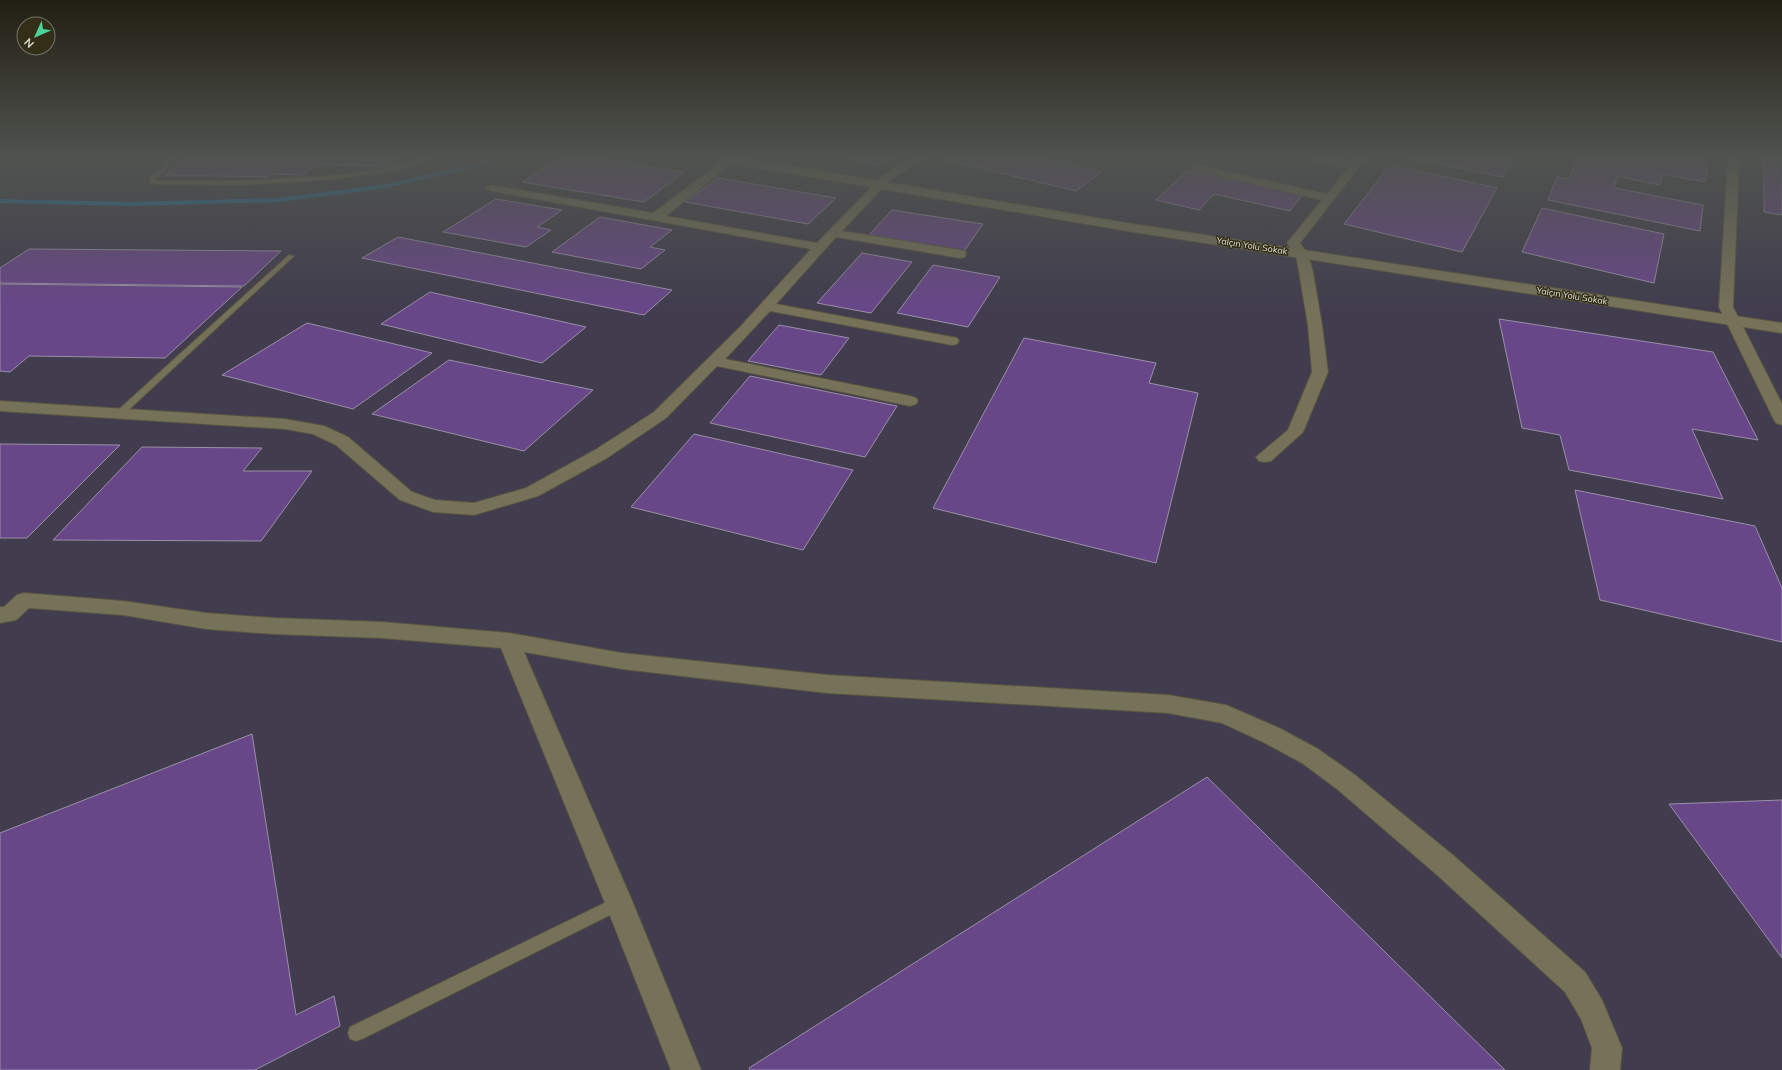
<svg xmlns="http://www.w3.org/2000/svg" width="1782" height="1070" font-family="Mulish,sans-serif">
<rect width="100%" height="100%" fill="#3c3822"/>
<!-- industrial -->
<rect fill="#413d4e" x="0" y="158" width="1782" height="912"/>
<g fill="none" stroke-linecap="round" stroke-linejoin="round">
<!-- stream -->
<polyline stroke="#216fa2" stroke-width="4" points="0,201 130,204 279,200 381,187 457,170 495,158"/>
</g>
<!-- building -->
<g fill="#684789" stroke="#9a90a7">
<polygon points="190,158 403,158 394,166 316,165 304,175 272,174 268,177 164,175"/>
<polygon points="560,158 607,158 605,160 684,172 644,202 522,182"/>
<polygon points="849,158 893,158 879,166"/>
<polygon points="948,158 1042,158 1101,172 1076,191 946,160"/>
<polygon points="1409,158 1509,158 1512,159 1503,177"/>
<polygon points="1577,158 1699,158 1708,160 1705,182 1662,174 1660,185 1617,176 1614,188 1703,205 1700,231 1548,200 1557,177 1569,179"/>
<polygon points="1764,158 1782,158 1782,215 1764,212"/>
<polygon points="1390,165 1497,188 1462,252 1344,224"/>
<polygon points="1188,170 1302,195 1290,211 1214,194 1199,210 1156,200"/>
<polygon points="718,178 836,198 808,224 685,202"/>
<polygon points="496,199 562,210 537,227 551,230 526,247 443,232"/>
<polygon points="1542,208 1664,234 1654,283 1522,252"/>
<polygon points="892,210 983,224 964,251 869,235"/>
<polygon points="600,217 672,230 650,247 665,250 641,269 552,252"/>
<polygon points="398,237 672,290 644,315 362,258"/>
<polygon points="29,249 281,251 244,286 0,283 0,268"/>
<polygon points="862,253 912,262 871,313 817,303"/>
<polygon points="933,265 1000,277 968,327 897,313"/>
<polygon points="0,284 242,287 165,358 29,356 10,372 0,371"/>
<polygon points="430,292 586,327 542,363 381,324"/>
<polygon points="1499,319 1713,352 1758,440 1692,429 1723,499 1569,470 1560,435 1522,428"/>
<polygon points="307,323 432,353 353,409 222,375"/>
<polygon points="779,325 849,338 821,375 748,361"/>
<polygon points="1024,338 1156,363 1149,383 1198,393 1156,563 933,508"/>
<polygon points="449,360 593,390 524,451 372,414"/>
<polygon points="750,376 897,406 865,457 710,423"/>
<polygon points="694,434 853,470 803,550 631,507"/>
<polygon points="0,444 120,445 27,538 0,538"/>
<polygon points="142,447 262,448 243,471 312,471 261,541 53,540"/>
<polygon points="1575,490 1755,526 1782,588 1782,642 1600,600"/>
<polygon points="252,734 296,1015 334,996 340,1026 255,1070 0,1070 0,833"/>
<polygon points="1207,777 1505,1070 750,1070 749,1068"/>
<polygon points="1782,800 1782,958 1669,804"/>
</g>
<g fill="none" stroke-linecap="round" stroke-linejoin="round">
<defs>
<g id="lane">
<polygon points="169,158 175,158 165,171 155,179 156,181 241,181 328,176 379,170 423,158 432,158 419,164 392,171 328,180 241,185 151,184 150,177 161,169"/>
<polygon points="289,255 294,256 122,416 116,416 115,414 116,412"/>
<polygon points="619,896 624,898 626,903 624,908 362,1039 356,1041 350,1039 348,1033 350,1027"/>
</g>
<g id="street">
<polygon points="726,158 735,158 736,160 666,216 817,243 882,176 912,158 925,158 890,180 842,231 960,250 965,251 966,254 965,257 960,258 836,237 776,304 952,337 957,338 959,341 957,344 952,345 770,311 725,359 910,396 916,398 918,401 916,404 910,406 717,366 666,418 607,458 538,496 474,515 433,512 400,500 336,445 313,434 285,429 0,411 0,401 285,419 324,426 348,437 412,492 435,500 474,503 526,488 595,450 654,412 740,327 811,249 491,191 485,188 491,185 653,213"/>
<polygon points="1313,158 1335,158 1352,162 1355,158 1366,158 1300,243 1308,254 1313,272 1322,325 1328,372 1303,432 1271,461 1265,462 1259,461 1256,457 1288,430 1312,372 1308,325 1299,272 1296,255 1287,243 1322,200 1195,170 1190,167 1195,164 1327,194 1348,168 1314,160"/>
<polygon points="1728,158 1738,158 1739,163 1733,307 1782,404 1782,425 1776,423 1774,420 1719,307"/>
<polygon points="24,593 123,601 206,613 274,618 382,622 509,633 622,653 827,675 1168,695 1226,705 1279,728 1318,749 1355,775 1454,856 1585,972 1602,1000 1622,1048 1620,1070 1590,1070 1592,1048 1581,1019 1565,992 1436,874 1337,789 1302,763 1263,742 1222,723 1168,713 827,693 622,669 524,652 633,903 701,1070 671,1070 605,903 501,648 382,638 274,634 206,629 123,615 29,608 16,620 0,623 0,607 4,607 17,595"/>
</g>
<polygon id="secondary" points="716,158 746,158 1127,223 1782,323 1782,333 1127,231 722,162"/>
</defs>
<!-- lane casing -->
<use href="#lane" stroke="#585441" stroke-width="2"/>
<!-- street casing -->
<use href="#street" stroke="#585441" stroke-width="2"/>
<!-- secondary casing -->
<use href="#secondary" stroke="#585441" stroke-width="2"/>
<!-- lane -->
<use href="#lane" fill="#76725a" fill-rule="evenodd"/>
<!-- street -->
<use href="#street" fill="#76725a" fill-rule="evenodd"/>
<!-- secondary -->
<use href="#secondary" fill="#76725a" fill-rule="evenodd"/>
</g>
<!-- sky -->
<linearGradient id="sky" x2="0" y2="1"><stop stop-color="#211f13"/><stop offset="0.51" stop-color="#50534f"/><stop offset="1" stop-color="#50534f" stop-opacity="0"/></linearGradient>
<rect width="1782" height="308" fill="url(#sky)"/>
<g text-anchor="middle" stroke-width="3" stroke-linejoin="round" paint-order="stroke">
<!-- far-street labels -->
<g font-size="9" fill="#e0ddd0" stroke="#322e18">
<text transform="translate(1252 246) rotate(9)" y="3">Yalçın Yolu Sokak</text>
<text transform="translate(1572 296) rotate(9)" y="3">Yalçın Yolu Sokak</text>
</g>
</g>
<!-- north arrow -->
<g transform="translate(36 36) rotate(225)"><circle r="19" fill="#322e18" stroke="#787462"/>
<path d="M0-3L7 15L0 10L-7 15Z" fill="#4dd39a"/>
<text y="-6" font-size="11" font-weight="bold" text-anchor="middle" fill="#e0ddd0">N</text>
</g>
</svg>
